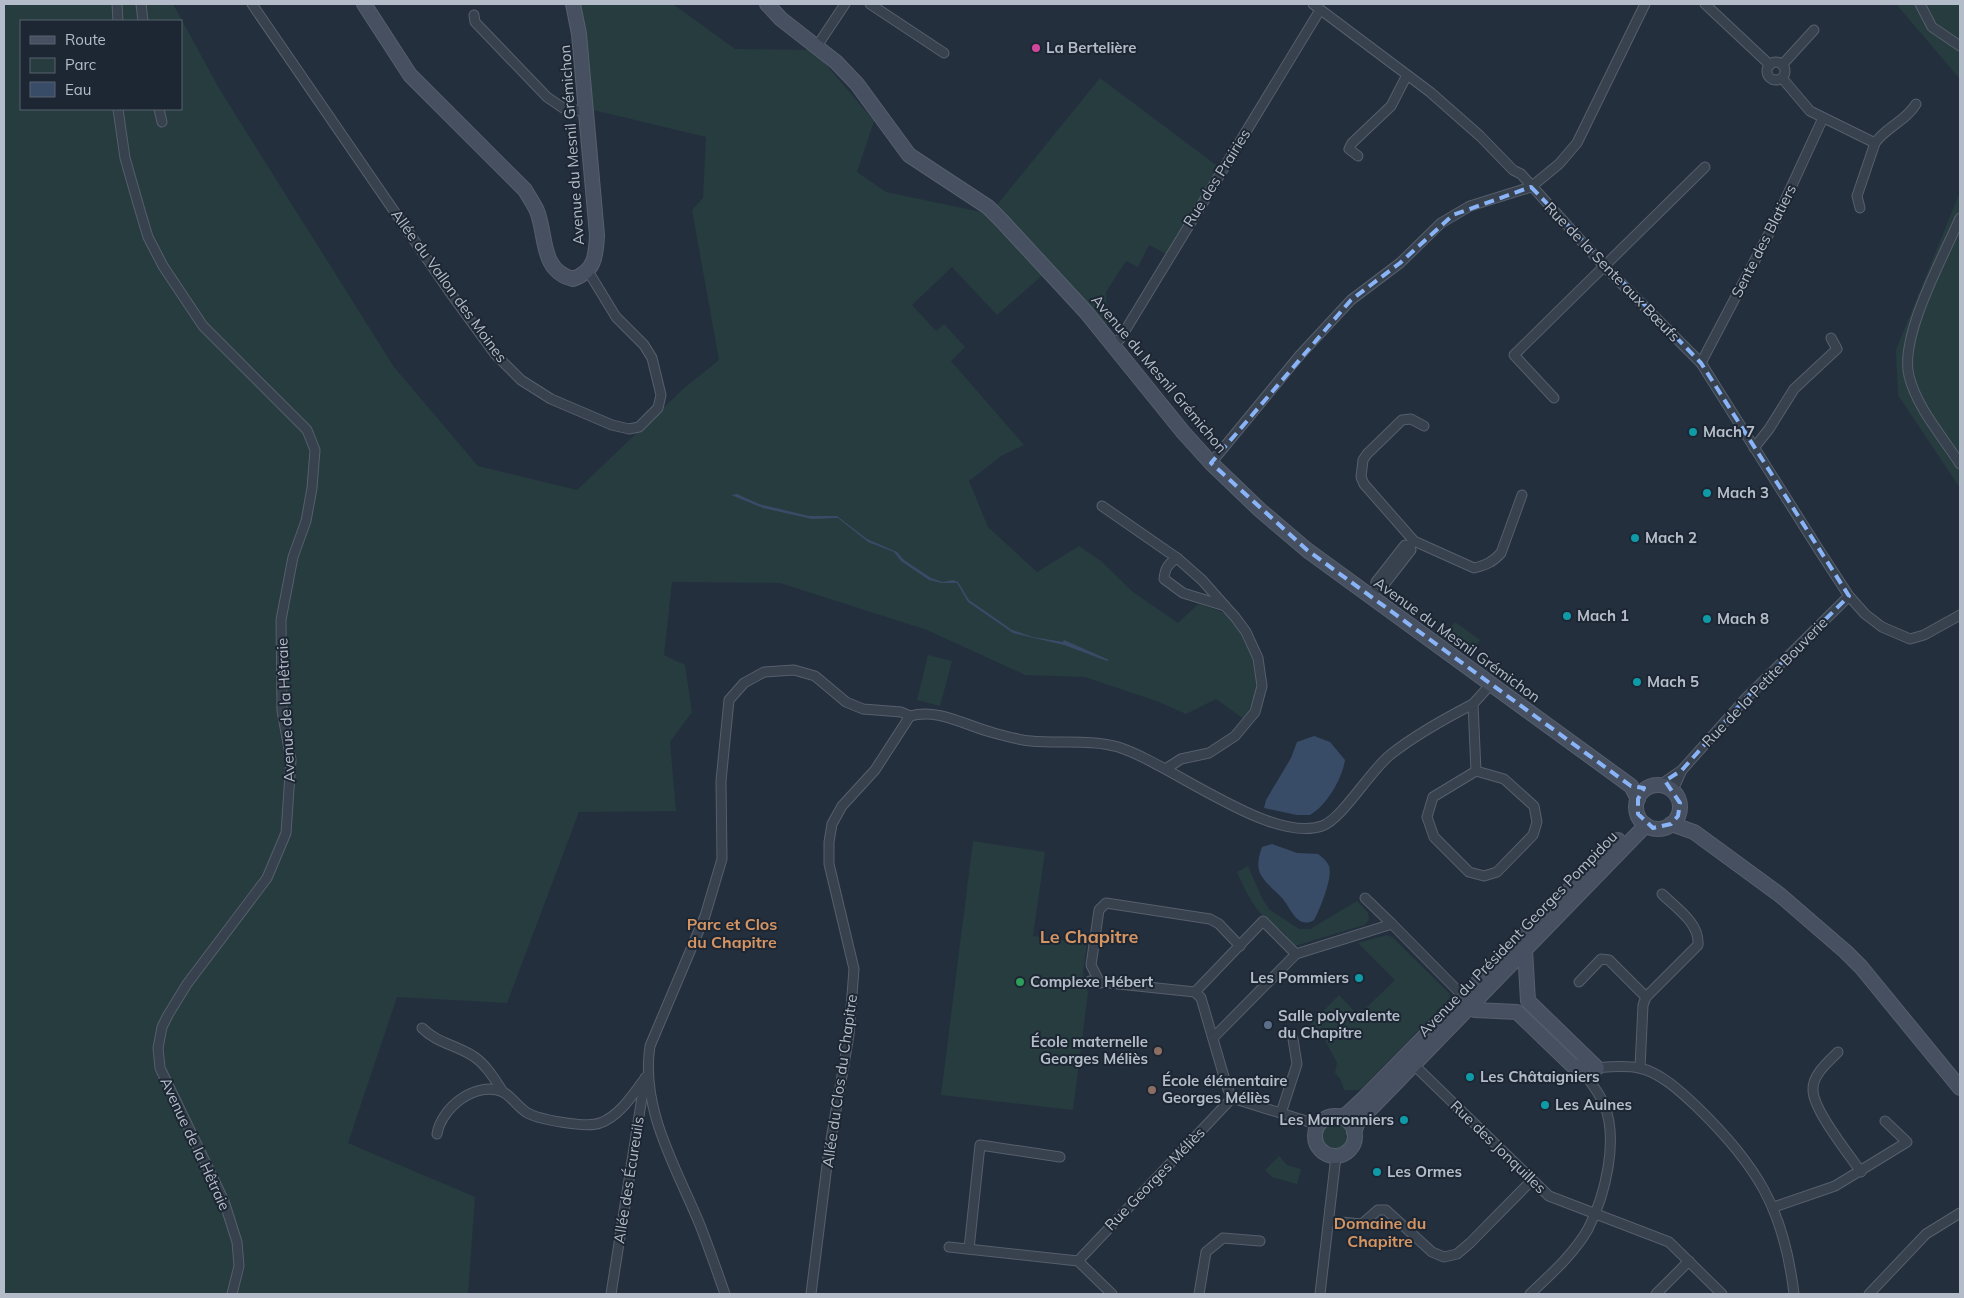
<svg xmlns="http://www.w3.org/2000/svg" width="1964" height="1298" font-family="Mulish,sans-serif">
<rect width="100%" height="100%" fill="#242f3e"/>
<!-- green -->
<g fill="#263c3f" fill-rule="evenodd">
<path d="M4 4H173L220 90 394 367 478 466 577 490 683 389 719 360 692 210 703 198 706 137 593 110 579 4H673L735 49 814 50 874 121 857 172 886 192 986 213 1044 274 997 315 952 267 912 305 936 331 944 324 965 347 951 361 1024 445 1001 456 969 481 988 527 1037 572 1079 546 1101 561 1133 592 1178 623 1198 604C1207 607 1219 610 1227 615 1244 625 1260 668 1257 688 1255 698 1249 710 1245 720L1216 699 1186 714 1159 702 1085 677 1025 675 927 630 780 583 672 582 664 655 685 665 692 712 670 742 676 811 579 812 507 1003 397 997 348 1143 475 1197 468 1294H4ZM21 21H181V109H21Z"/>
<polygon points="1896,4 1960,4 1960,79"/>
<polygon points="1100,78 1220,168 1166,254 1149,245 1138,267 1126,261 1106,292 1107,325 996,206"/>
<polygon points="1960,192 1960,488 1898,395 1896,350"/>
<polygon points="1455,622 1480,640 1472,651 1446,633"/>
<polygon points="928,655 952,661 940,706 917,700"/>
<polygon points="973,841 1045,852 1033,936 1087,944 1083,972 1088,993 1073,1110 941,1095"/>
<path d="M1248 866 1263 900 1269 909 1299 929H1310L1357 901 1368 913 1369 920 1364 925 1295 946 1286 939 1287 936 1278 928 1276 930C1256 910 1248 898 1237 872Z"/>
<polygon points="1387,935 1392,937 1449,993 1450,998 1362,1088 1358,1090 1344,1090 1341,1080 1335,1073 1337,1063 1323,1036 1308,1027 1339,995 1354,1011 1364,1010 1395,980 1358,943"/>
<circle cx="1335" cy="1136" r="14"/>
<polygon points="1279,1156 1287,1165 1301,1169 1297,1184 1272,1177 1265,1170"/>
</g>
<!-- water -->
<g fill="#394c67">
<polygon points="737,494 759,504 809,516 837,516 867,539 897,552 904,560 931,578 943,582 953,580 958,582 969,600 1012,630 1033,637 1063,642 1064,640 1109,660 1107,661 1064,645 1013,633 968,602 957,583 942,583 929,580 901,561 894,552 868,542 838,518 812,519 763,508 731,495"/>
<path d="M1314 736 1330 742 1345 760C1342 779 1327 805 1310 815H1297L1264 808 1266 800 1291 758 1297 742Z"/>
<path d="M1272 844 1297 853 1318 854C1322 857 1327 861 1329 866 1333 877 1320 909 1314 920 1297 930 1291 908 1282 898 1275 890 1266 884 1261 875 1256 866 1259 856 1262 847Z"/>
</g>
<g fill="none" stroke-linecap="round" stroke-linejoin="round">
<defs>
<g id="street">
<polyline points="117,4 118,21"/>
<polyline points="141,4 143,21"/>
<polyline points="252,4 449,291 495,354 521,380 551,399 612,425 629,429 639,427 658,408 661,395 652,358 644,345 616,317 588,271"/>
<polyline points="870,4 944,53"/>
<polyline points="1313,4 1430,92 1480,136 1513,170 1521,174 1604,266 1701,363 1819,550 1849,596 1865,614 1882,627 1910,639 1924,635 1960,615"/>
<polyline points="1705,4 1770,65"/>
<polyline points="1920,4 1932,27 1960,46"/>
<polyline points="474,15 475,22 547,97 563,108 586,112"/>
<polyline points="817,46 845,4"/>
<circle cx="1776" cy="71" r="9"/>
<polyline points="1782,65 1814,30"/>
<polyline points="1782,78 1810,111 1875,143"/>
<polyline points="118,109 125,158 139,207 148,237 163,266 203,326 307,430 315,450 312,488 306,521 293,557 281,620 282,711 291,760 286,833 267,878 187,984 168,1015 162,1027 158,1048 160,1068 224,1201 237,1242 239,1266 232,1294"/>
<polyline points="159,109 162,122"/>
<polyline points="1358,156 1349,149 1352,143 1391,106 1407,75"/>
<path d="M1860 208 1857 196 1875 143C1886 127 1906 121 1916 104"/>
<path d="M1960 218C1944 256 1899 336 1909 376 1917 408 1943 437 1960 464"/>
<polyline points="1113,344 1120,339 1320,10"/>
<polyline points="1701,363 1776,220 1823,118"/>
<polyline points="1554,398 1514,355 1705,167"/>
<path d="M1424 426 1411 419 1402 420 1367 454 1363 460 1361 477 1364 484 1414 541 1474 568C1486 565 1493 562 1501 553L1522 495"/>
<polyline points="1754,448 1769,429 1794,389 1837,349 1831,338"/>
<polyline points="1211,463 1300,355 1351,300 1400,263 1441,223 1470,206 1531,187 1559,164 1577,143 1645,4"/>
<path d="M1102 506 1177 558C1168 564 1165 568 1164 579L1183 593 1225 606 1235 617 1246 632 1258 658 1262 686 1255 712 1235 736 1209 753 1181 759 1167 768"/>
<polyline points="1177,558 1202,580 1225,606"/>
<polyline points="1379,585 1376,582 1405,545 1409,546 1412,543"/>
<polyline points="1370,597 1379,585 1383,586 1411,550 1409,546"/>
<polyline points="1476,771 1504,779 1534,806 1537,822 1533,835 1497,872 1484,876 1469,872 1434,837 1427,817 1433,797 1476,771 1473,704 1491,684"/>
<polyline points="1660,785 1682,770 1746,698 1849,596"/>
<polyline points="1673,790 1682,770"/>
<polyline points="1365,898 1392,924"/>
<polyline points="1090,981 1195,992 1201,998 1227,1087 1232,1098"/>
<polyline points="1579,982 1601,959 1609,960 1646,997"/>
<polyline points="1100,983 1091,965 1099,910 1106,903 1210,919 1219,924 1240,946"/>
<polyline points="1195,992 1263,921 1296,954"/>
<path d="M422 1028C437 1043 456 1045 473 1056 486 1064 495 1080 503 1092"/>
<polyline points="1213,1038 1296,954 1392,924 1464,997"/>
<path d="M1838 1052C1829 1061 1812 1075 1813 1090 1813 1110 1849 1154 1861 1172"/>
<polyline points="1414,1065 1549,1196 1669,1242 1722,1294"/>
<path d="M1593 1068C1608 1067 1625 1065 1639 1068 1660 1072 1681 1092 1696 1106 1757 1165 1784 1209 1794 1294"/>
<path d="M1640 1068 1643 1005 1646 997 1698 945C1700 923 1676 908 1662 894"/>
<polyline points="1281,1113 1297,1064 1293,1039"/>
<path d="M437 1134C441 1108 476 1080 503 1092 511 1096 518 1107 526 1112 538 1120 587 1128 600 1123 620 1116 634 1093 646 1077"/>
<polyline points="1774,1207 1835,1186 1907,1142 1885,1121"/>
<polyline points="1329,1221 1362,1224 1378,1210 1386,1210 1432,1252 1444,1257 1457,1254 1470,1243 1532,1180"/>
<polyline points="949,1247 1078,1261 1112,1294"/>
<polyline points="969,1249 980,1145 1060,1157"/>
<polyline points="1078,1261 1232,1098 1319,1125"/>
<polyline points="611,1294 645,1078"/>
<path d="M725 1294C717 1271 709 1248 700 1225 677 1169 640 1109 650 1046L705 916 722 859 721 781 729 700 744 683 764 672 794 670 815 676 846 702 863 709 901 712 910 716C939 708 966 726 994 733 1006 736 1018 740 1031 741 1057 744 1092 739 1118 747 1170 763 1270 844 1322 826 1342 819 1370 771 1390 755 1415 735 1444 719 1473 704"/>
<polyline points="811,1294 828,1157 849,1035 854,969 829,864 829,842 832,824 842,806 875,770 910,716"/>
<polyline points="1199,1294 1206,1252 1223,1238 1260,1241"/>
<polyline points="1320,1294 1336,1156"/>
<path d="M1530 1294C1550 1275 1574 1254 1588 1229 1605 1196 1619 1140 1604 1104 1598 1091 1589 1080 1581 1069"/>
<polyline points="1656,1294 1689,1261"/>
<polyline points="1869,1294 1926,1234 1960,1213"/>
</g>
<g id="secondary">
<path d="M364 4 410 75 525 190C529 197 534 204 537 211 547 236 540 271 573 279 595 271 596 256 597 235L579 34 573 4"/>
<polyline points="767,4 781,19 836,62 857,84 909,155 988,207 1002,221 1086,312 1183,432 1211,463 1260,510 1307,550 1631,786 1638,799"/>
<circle cx="1658" cy="807" r="22"/>
<polyline points="1671,824 1694,832 1780,895 1846,952 1861,967 1960,1088"/>
<polyline points="1522,947 1525,950 1528,1001 1597,1068"/>
<polyline points="1466,1000 1475,1010 1517,1012 1572,1065 1581,1069"/>
<circle cx="1335" cy="1136" r="20"/>
<polyline points="1340,1117 1347,1114 1362,1100 1618,840"/>
<polyline points="1354,1132 1358,1122 1646,825"/>
</g>
</defs>
<!-- street casing -->
<use href="#street" stroke="#565f6c" stroke-width="11"/>
<!-- secondary casing -->
<use href="#secondary" stroke="#565f6c" stroke-width="16"/>
<!-- street -->
<use href="#street" stroke="#38414e" stroke-width="9"/>
<!-- secondary -->
<use href="#secondary" stroke="#465061" stroke-width="14"/>
</g>
<!-- marked area -->
<path fill="none" stroke="#8ab4f8" stroke-width="4" stroke-dasharray="10 6" stroke-linejoin="round" d="M1531 187 1701 363 1849 596 1746 698 1682 770 1665 781 1680 803 1678 816 1671 824 1653 828 1638 814V799L1644 788 1631 786 1307 550 1211 463 1351 300 1400 263 1453 215Z"/>
<!-- markers -->
<circle fill="#d1479c" stroke="#1d2633" stroke-width="2" cx="1036" cy="48" r="5"/>
<g fill="#0f9aa8" stroke="#1d2633" stroke-width="2">
<circle cx="1693" cy="432" r="5"/>
<circle cx="1707" cy="493" r="5"/>
<circle cx="1635" cy="538" r="5"/>
<circle cx="1567" cy="616" r="5"/>
<circle cx="1707" cy="619" r="5"/>
<circle cx="1637" cy="682" r="5"/>
<circle cx="1359" cy="978" r="5"/>
<circle cx="1470" cy="1077" r="5"/>
<circle cx="1545" cy="1105" r="5"/>
<circle cx="1404" cy="1120" r="5"/>
<circle cx="1377" cy="1172" r="5"/>
</g>
<circle fill="#2e9e5b" stroke="#1d2633" stroke-width="2" cx="1020" cy="982" r="5"/>
<circle fill="#5c6f8a" stroke="#1d2633" stroke-width="2" cx="1268" cy="1025" r="5"/>
<g fill="#8d6e63" stroke="#1d2633" stroke-width="2">
<circle cx="1158" cy="1051" r="5"/>
<circle cx="1152" cy="1090" r="5"/>
</g>
<g text-anchor="middle" stroke-width="4" stroke-linejoin="round" paint-order="stroke">
<!-- poi labels -->
<g font-size="15" font-weight="bold" fill="#b4bcc9" stroke="#1d2633" text-anchor="start">
<text x="1046" y="53">La Bertelière</text>
<text x="1703" y="437">Mach 7</text>
<text x="1717" y="498">Mach 3</text>
<text x="1645" y="543">Mach 2</text>
<text x="1577" y="621">Mach 1</text>
<text x="1717" y="624">Mach 8</text>
<text x="1647" y="687">Mach 5</text>
<text x="1349" y="983" text-anchor="end">Les Pommiers</text>
<text x="1030" y="987">Complexe Hébert</text>
<text x="1278" y="1021">Salle polyvalente<tspan x="1278" dy="17">du Chapitre</tspan></text>
<text x="1148" y="1047" text-anchor="end">École maternelle<tspan x="1148" dy="17">Georges Méliès</tspan></text>
<text x="1480" y="1082">Les Châtaigniers</text>
<text x="1162" y="1086">École élémentaire<tspan x="1162" dy="17">Georges Méliès</tspan></text>
<text x="1555" y="1110">Les Aulnes</text>
<text x="1394" y="1125" text-anchor="end">Les Marronniers</text>
<text x="1387" y="1177">Les Ormes</text>
</g>
<!-- street labels -->
<g font-size="15" fill="#b4bcc9" stroke="#1d2633">
<text transform="translate(572 145) rotate(-94)" y="5">Avenue du Mesnil Grémichon</text>
<text transform="translate(1217 178) rotate(-58)" y="5">Rue des Prairies</text>
<text transform="translate(1764 241) rotate(-63)" y="5">Sente des Blatiers</text>
<text transform="translate(1612 272) rotate(46)" y="5">Rue de la Sente aux Bœufs</text>
<text transform="translate(449 286) rotate(54)" y="5">Allée du Vallon des Moines</text>
<text transform="translate(1159 374) rotate(50)" y="5">Avenue du Mesnil Grémichon</text>
<text transform="translate(1457 640) rotate(36)" y="5">Avenue du Mesnil Grémichon</text>
<text transform="translate(1765 682) rotate(-46)" y="5">Rue de la Petite Bouverie</text>
<text transform="translate(286 710) rotate(-93)" y="5">Avenue de la Hêtraie</text>
<text transform="translate(1518 934) rotate(-46)" y="5">Avenue du Président Georges Pompidou</text>
<text transform="translate(840 1081) rotate(-82)" y="5">Allée du Clos du Chapitre</text>
<text transform="translate(195 1144) rotate(65)" y="5">Avenue de la Hêtraie</text>
<text transform="translate(1498 1147) rotate(44)" y="5">Rue des Jonquilles</text>
<text transform="translate(1155 1179) rotate(-46)" y="5">Rue Georges Méliès</text>
<text transform="translate(629 1180) rotate(-81)" y="5">Allée des Écureuils</text>
</g>
<!-- neighbourhood labels -->
<g font-size="16" font-weight="bold" fill="#d59563" stroke="#1d2633">
<text x="732" y="930">Parc et Clos<tspan x="732" dy="18">du Chapitre</tspan></text>
<text x="1380" y="1229">Domaine du<tspan x="1380" dy="18">Chapitre</tspan></text>
</g>
<!-- quarter labels -->
<g font-size="18" font-weight="bold" fill="#d59563" stroke="#1d2633">
<text x="1089" y="943">Le Chapitre</text>
</g>
</g>
<!-- border -->
<rect width="1964" height="1298" fill="none" stroke="#b4bcc9" stroke-width="10"/>
<!-- legend -->
<rect x="20" y="20" width="162" height="90" fill="#1d2633" stroke="#59626f"/>
<rect x="30" y="36" width="25" height="8" fill="#465061" stroke="#59626f"/>
<text x="65" y="45" font-size="15" fill="#b4bcc9">Route</text>
<rect x="30" y="58" width="25" height="15" fill="#263c3f" stroke="#59626f"/>
<text x="65" y="70" font-size="15" fill="#b4bcc9">Parc</text>
<rect x="30" y="82" width="25" height="15" fill="#394c67" stroke="#59626f"/>
<text x="65" y="95" font-size="15" fill="#b4bcc9">Eau</text>
</svg>
